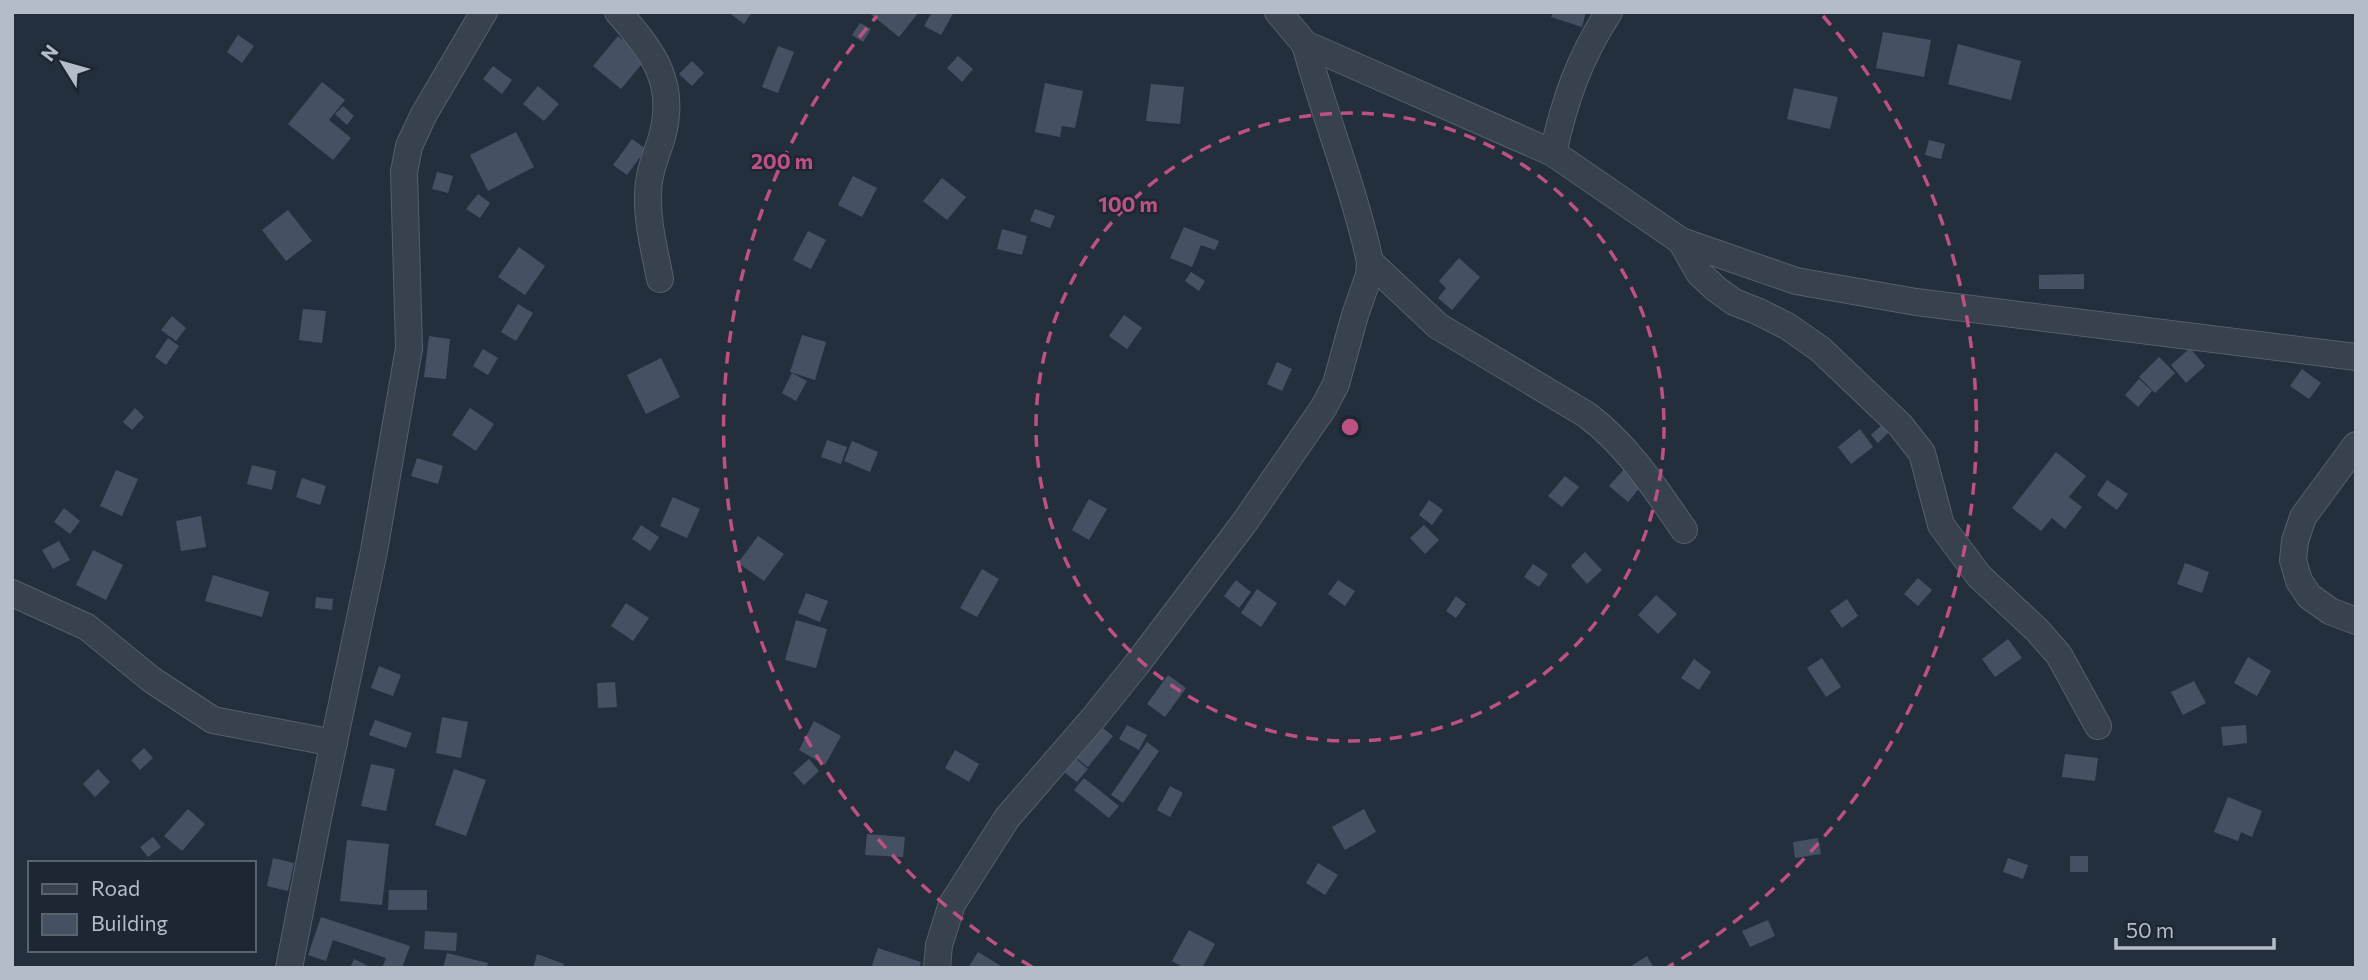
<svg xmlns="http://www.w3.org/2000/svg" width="2368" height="980" font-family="Commissioner,sans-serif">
<rect width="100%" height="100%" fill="#242f3e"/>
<!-- building -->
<g fill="#455162">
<polygon points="728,12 752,12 744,24"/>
<polygon points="868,12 919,12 899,37"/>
<polygon points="932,12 954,12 941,35 924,26"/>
<polygon points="1553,12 1586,12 1582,27 1551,17"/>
<polygon points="860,23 871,29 863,42 852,35"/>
<polygon points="1883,32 1931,40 1924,77 1876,68"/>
<polygon points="238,35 254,46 242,63 227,52"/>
<polygon points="618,36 646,59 621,89 593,66"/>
<polygon points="1958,44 2021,61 2011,100 1948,84"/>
<polygon points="778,46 794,52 778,93 762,87"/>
<polygon points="958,56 973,69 962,82 947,68"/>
<polygon points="692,61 704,73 692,86 679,74"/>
<polygon points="493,66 512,80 502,94 483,79"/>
<polygon points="322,82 345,100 329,120 351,138 333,160 288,124"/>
<polygon points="1045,83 1083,91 1075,128 1062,126 1060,137 1035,132"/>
<polygon points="1151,84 1184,87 1180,124 1146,121"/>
<polygon points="538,86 559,104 544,121 523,104"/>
<polygon points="1794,88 1838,97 1830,129 1787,119"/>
<polygon points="343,106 354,116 347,125 335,114"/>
<polygon points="516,132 534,167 488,191 470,155"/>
<polygon points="632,139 646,149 627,175 613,165"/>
<polygon points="1929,140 1945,144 1941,159 1925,155"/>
<polygon points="437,172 453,176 448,193 432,189"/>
<polygon points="853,176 877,188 862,217 838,205"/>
<polygon points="942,178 966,197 947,220 923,201"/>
<polygon points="478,194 490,203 480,218 466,209"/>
<polygon points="1035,209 1055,216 1050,228 1030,221"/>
<polygon points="288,210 312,241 286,261 262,230"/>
<polygon points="1184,227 1219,241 1215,250 1201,245 1192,267 1170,258"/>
<polygon points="1002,229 1027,236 1022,255 997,249"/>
<polygon points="808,231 826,240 811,269 793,260"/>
<polygon points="519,247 545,266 525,295 498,277"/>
<polygon points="1459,258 1480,277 1452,310 1438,298 1446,288 1439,281"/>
<polygon points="1191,272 1205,281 1199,291 1185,281"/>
<polygon points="2084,274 2084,289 2039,289 2039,275"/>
<polygon points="518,304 533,313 516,341 501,332"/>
<polygon points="303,309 326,311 322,343 299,340"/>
<polygon points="1124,315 1142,328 1127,349 1109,336"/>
<polygon points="172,316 186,328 176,341 161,330"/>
<polygon points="802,335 826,342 815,380 790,372"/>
<polygon points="429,336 450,339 446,379 424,377"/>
<polygon points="168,338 179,346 166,365 155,357"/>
<polygon points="2190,348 2205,366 2186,383 2171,365"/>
<polygon points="483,349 498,358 488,375 473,366"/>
<polygon points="2159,357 2175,373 2155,393 2139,377"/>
<polygon points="661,358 680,397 646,414 627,375"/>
<polygon points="1277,362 1292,369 1282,391 1267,384"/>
<polygon points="2302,369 2321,383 2309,399 2290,386"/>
<polygon points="792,373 807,381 796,401 782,393"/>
<polygon points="2139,379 2152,391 2138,407 2125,395"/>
<polygon points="135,408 144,417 132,430 123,422"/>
<polygon points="470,408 494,424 476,451 452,435"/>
<polygon points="1884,423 1891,430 1878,443 1871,435"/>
<polygon points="1860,429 1873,447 1851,464 1838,447"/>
<polygon points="827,440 847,447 841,464 821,457"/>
<polygon points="852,441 878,452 870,472 844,461"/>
<polygon points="2056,452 2086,476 2069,497 2082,507 2065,529 2052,518 2041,531 2012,508"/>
<polygon points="417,458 443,466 438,484 411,476"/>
<polygon points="252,465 276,471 272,490 247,484"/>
<polygon points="1625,468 1643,484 1628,502 1609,486"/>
<polygon points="116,470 138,479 122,516 100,506"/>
<polygon points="1565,476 1579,487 1562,507 1548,496"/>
<polygon points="302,478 326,486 320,505 296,497"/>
<polygon points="2107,480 2128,494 2117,510 2097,495"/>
<polygon points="673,497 700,509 687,538 660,526"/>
<polygon points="1089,499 1107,509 1089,540 1072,530"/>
<polygon points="1429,500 1443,510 1432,525 1419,515"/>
<polygon points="64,508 80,521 70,534 54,522"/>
<polygon points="201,516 206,547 181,551 176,521"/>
<polygon points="641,525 659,537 650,551 632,539"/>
<polygon points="1424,525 1439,540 1425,554 1410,538"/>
<polygon points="758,536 784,554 764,581 738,563"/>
<polygon points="59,541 70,560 53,569 42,550"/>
<polygon points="93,550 123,565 106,600 76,585"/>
<polygon points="1585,552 1602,570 1587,584 1571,566"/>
<polygon points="2185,563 2209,572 2202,593 2177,584"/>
<polygon points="1533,564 1548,574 1539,587 1524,577"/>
<polygon points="982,569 999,579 977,617 960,608"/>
<polygon points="213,575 269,592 262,617 205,601"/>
<polygon points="1918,578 1932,590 1918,606 1904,594"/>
<polygon points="1236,580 1251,592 1239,608 1224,596"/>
<polygon points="1338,580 1355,591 1345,606 1328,594"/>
<polygon points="1257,589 1277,603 1261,627 1241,613"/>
<polygon points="806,593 828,601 820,622 798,613"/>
<polygon points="1656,595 1677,614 1658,634 1638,615"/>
<polygon points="1456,596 1466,604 1456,618 1446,611"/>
<polygon points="316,597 333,599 332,610 315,608"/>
<polygon points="1847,599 1858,616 1842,628 1830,611"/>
<polygon points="626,603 649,618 633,641 611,626"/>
<polygon points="796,620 827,629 816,668 785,660"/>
<polygon points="2008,639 2022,658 1995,677 1982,659"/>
<polygon points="2248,657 2271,671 2257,696 2234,683"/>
<polygon points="1822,658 1841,687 1826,697 1807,668"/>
<polygon points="1694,659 1711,672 1699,690 1681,678"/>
<polygon points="379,666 401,675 393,696 371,688"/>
<polygon points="1168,675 1186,688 1165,717 1147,704"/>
<polygon points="2194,681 2206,703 2183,715 2171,692"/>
<polygon points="615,682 617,707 598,708 597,683"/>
<polygon points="442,717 468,722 461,758 436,753"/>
<polygon points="375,720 412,733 406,748 369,735"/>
<polygon points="814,721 841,736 825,765 799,750"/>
<polygon points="1127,725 1147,735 1139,750 1119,739"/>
<polygon points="2246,725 2247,743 2223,746 2221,727"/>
<polygon points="1100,726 1113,736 1088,767 1075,757"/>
<polygon points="1147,742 1159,751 1123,803 1111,795"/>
<polygon points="144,748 153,758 140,770 131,760"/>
<polygon points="955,750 979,764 969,782 945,768"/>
<polygon points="2065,754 2098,758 2095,781 2062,777"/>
<polygon points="1075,758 1088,769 1077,782 1064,772"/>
<polygon points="809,759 819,771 804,785 793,773"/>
<polygon points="371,764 395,769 386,811 361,806"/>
<polygon points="98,769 110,782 95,797 83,784"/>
<polygon points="454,769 486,780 466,836 435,825"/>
<polygon points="1084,778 1119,806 1109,818 1074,790"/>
<polygon points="1170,786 1183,793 1170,817 1157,810"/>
<polygon points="2228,797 2262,811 2252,837 2241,832 2238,841 2214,832"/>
<polygon points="188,809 205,824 182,851 164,836"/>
<polygon points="1364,809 1376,832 1345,850 1332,827"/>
<polygon points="867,834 905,837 903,857 865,855"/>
<polygon points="153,837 161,847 148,857 140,847"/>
<polygon points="1818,838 1821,854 1795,858 1793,842"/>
<polygon points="347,840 389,844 382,905 340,901"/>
<rect x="2070" y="856" width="18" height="16"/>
<polygon points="273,858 294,863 288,891 267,886"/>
<polygon points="2008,858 2028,865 2023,879 2003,872"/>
<polygon points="1318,863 1338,875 1325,895 1306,883"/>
<polygon points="389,890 427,890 427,910 388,910"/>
<polygon points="321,917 410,946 402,968 382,968 386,958 333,940 326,961 308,955"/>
<polygon points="1768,920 1775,936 1750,947 1742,931"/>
<polygon points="1189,930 1215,944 1202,968 1184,968 1172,961"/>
<polygon points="425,931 457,933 456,951 424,949"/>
<polygon points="878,948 921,962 919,968 871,968"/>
<polygon points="978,952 1004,968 968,968"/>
<polygon points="447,953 488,963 486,968 443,968"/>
<polygon points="537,954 564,964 562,968 533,968"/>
<polygon points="1647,956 1654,968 1628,968"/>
<polygon points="354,959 372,968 350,968"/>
</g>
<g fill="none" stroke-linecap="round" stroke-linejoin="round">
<defs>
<g id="minor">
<path d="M618 12C653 52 677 82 662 137 656 157 648 173 648 194 647 223 655 252 660 279"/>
<polyline points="1278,12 1305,44 1553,153 1681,241 1796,281 1916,302 2356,357"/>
<path d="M1553 153C1565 99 1579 59 1609 12"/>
<polyline points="1681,241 1699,273 1716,289 1734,302 1757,311 1787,326 1820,349 1900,425 1922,453 1941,525 1979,576 2037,630 2059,655 2098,726"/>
<path d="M1370 262 1438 326 1587 415C1628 446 1655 488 1684 530"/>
<polyline points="2356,445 2303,517 2295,541 2293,560 2299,581 2309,596 2330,611 2356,621"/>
<polyline points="12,593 87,627 152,680 213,720 334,743"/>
<polyline points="289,968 318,818 374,551 409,348 404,172 409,146 424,114 484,12"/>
<path d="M937 968 939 945 952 904 1007 818 1092 720 1137 664 1244 523 1324 407 1336 384 1355 315 1369 275 1370 262C1354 188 1325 117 1305 44"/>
</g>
</defs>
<!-- minor casing -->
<use href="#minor" stroke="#565f6c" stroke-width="28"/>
<!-- minor -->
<use href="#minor" stroke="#38414e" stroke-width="26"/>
</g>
<!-- distance rings -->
<g fill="none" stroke="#bd5182" stroke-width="3.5" stroke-dasharray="12 9">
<circle cx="1350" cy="427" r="314"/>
<path d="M1032 967A627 627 0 0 1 877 16M1823 16A627 627 0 0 1 1668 967"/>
</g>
<circle cx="1350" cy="427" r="10" fill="#bd5182" stroke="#1d2633" stroke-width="3.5"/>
<g font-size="21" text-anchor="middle" font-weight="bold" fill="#bd5182" stroke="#1d2633" stroke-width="5" stroke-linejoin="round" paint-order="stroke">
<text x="782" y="169">200 m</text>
<text x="1128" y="212">100 m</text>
</g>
<!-- border -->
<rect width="2368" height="980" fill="none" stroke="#b4bcc9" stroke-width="28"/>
<!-- legend -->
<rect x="28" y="861" width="228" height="91" fill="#1d2633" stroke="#59626f" stroke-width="2"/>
<rect x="42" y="884" width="35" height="10" fill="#38414e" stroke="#59626f" stroke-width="2"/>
<text x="91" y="896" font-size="21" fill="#b4bcc9">Road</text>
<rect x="42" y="914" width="35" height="21" fill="#455162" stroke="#59626f" stroke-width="2"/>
<text x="91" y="931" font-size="21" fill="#b4bcc9">Building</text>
<!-- north arrow -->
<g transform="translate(63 63) rotate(307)" stroke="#1d2633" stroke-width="5" paint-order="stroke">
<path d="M0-5L12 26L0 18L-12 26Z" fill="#b4bcc9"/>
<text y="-10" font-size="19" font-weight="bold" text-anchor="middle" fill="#b4bcc9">N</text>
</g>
<!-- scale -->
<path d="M2116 938v10h158v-10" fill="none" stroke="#b4bcc9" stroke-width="3.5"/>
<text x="2126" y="938" font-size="21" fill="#b4bcc9" stroke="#1d2633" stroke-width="5" paint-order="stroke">50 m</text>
</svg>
